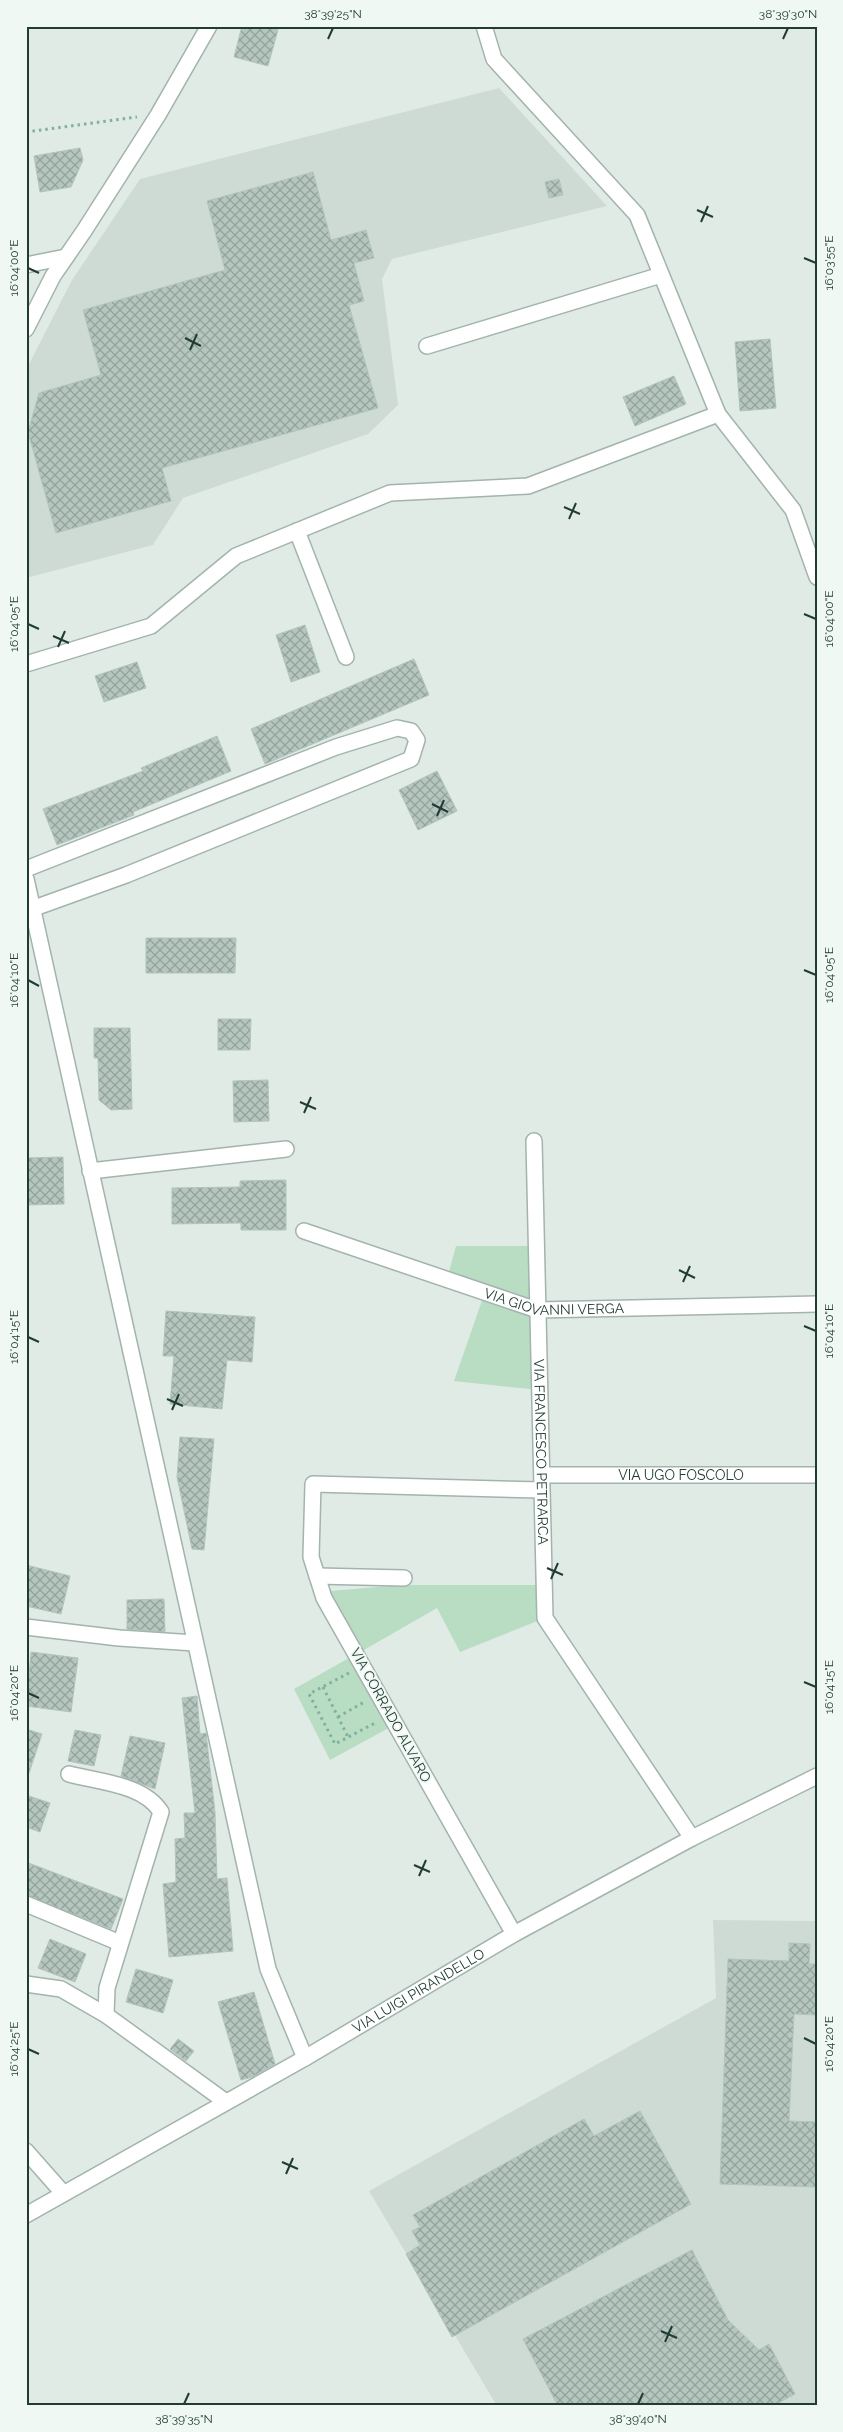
<svg xmlns="http://www.w3.org/2000/svg" width="843" height="2432" font-family="Raleway,sans-serif">
<defs>
<pattern id="building-cross-hatch" width="8" height="8" patternUnits="userSpaceOnUse" patternTransform="scale(1.25)"><rect width="8" height="8" fill="#b5c6bf"/><path d="M0 0l8 8M0 8l8-8" fill="none" stroke="#93a29c"/></pattern>
</defs>
<rect width="100%" height="100%" fill="#e0ebe6"/>
<!-- built -->
<g fill="#cedbd5">
<polygon points="499,88 607,206 392,259 382,279 398,405 368,434 183,498 153,545 26,578 26,370 72,280 140,179"/>
<polygon points="713,1920 817,1921 817,2406 497,2406 369,2191 716,1998"/>
</g>
<!-- park -->
<g fill="#b8ddc2">
<polygon points="456,1246 536,1246 539,1390 454,1381 485,1292 447,1279"/>
<polygon points="403,1585 543,1585 545,1618 460,1652 437,1608 357,1654 396,1724 330,1760 294,1689 356,1654 324,1598 330,1591"/>
</g>
<!-- building -->
<g fill="url(#building-cross-hatch)" stroke="#b2c5bd">
<polygon points="242,26 279,26 268,66 234,57"/>
<polygon points="80,148 83,160 71,187 40,192 34,156"/>
<polygon points="313,172 331,240 366,230 374,258 354,263 364,301 349,305 378,408 162,468 171,501 56,533 28,432 39,393 101,375 83,310 225,270 207,201"/>
<polygon points="559,179 563,195 549,198 545,182"/>
<polygon points="770,339 776,408 740,411 735,342"/>
<polygon points="674,376 686,404 635,426 623,397"/>
<polygon points="305,625 320,672 291,682 276,635"/>
<polygon points="414,659 429,695 265,764 251,729"/>
<polygon points="137,662 146,688 104,702 95,676"/>
<polygon points="217,736 231,771 133,812 134,815 57,845 43,809 143,771 141,768"/>
<polygon points="437,771 457,811 418,830 399,790"/>
<polygon points="146,938 236,938 235,973 146,973"/>
<polygon points="218,1019 251,1019 250,1050 218,1050"/>
<polygon points="94,1028 130,1028 132,1109 111,1110 99,1100 98,1058 94,1058"/>
<polygon points="268,1080 269,1121 234,1122 233,1081"/>
<polygon points="63,1157 64,1204 26,1205 26,1158"/>
<polygon points="286,1180 286,1230 241,1230 241,1223 172,1224 172,1188 240,1187 240,1181"/>
<polygon points="166,1311 255,1317 252,1362 227,1360 222,1409 170,1404 174,1356 163,1356"/>
<polygon points="180,1437 214,1439 204,1550 192,1549 177,1477"/>
<polygon points="26,1565 70,1576 61,1614 26,1606"/>
<polygon points="164,1599 165,1632 127,1629 127,1600"/>
<polygon points="31,1652 78,1658 71,1712 26,1706"/>
<polygon points="197,1696 200,1734 206,1733 215,1812 217,1879 227,1878 233,1951 169,1957 163,1884 176,1882 175,1839 185,1838 184,1813 195,1813 182,1698"/>
<polygon points="26,1729 42,1734 29,1773 26,1772"/>
<polygon points="75,1730 101,1735 94,1766 68,1761"/>
<polygon points="130,1736 165,1743 155,1789 121,1776"/>
<polygon points="26,1795 50,1803 40,1832 26,1827"/>
<polygon points="26,1862 123,1899 111,1929 26,1895"/>
<polygon points="50,1939 86,1954 75,1982 38,1968"/>
<polygon points="789,1943 810,1944 809,1964 817,1964 817,2015 794,2014 789,2121 817,2122 817,2187 720,2184 728,1959 789,1961"/>
<polygon points="136,1969 173,1980 163,2013 126,2002"/>
<polygon points="254,1992 275,2064 252,2077 241,2080 218,2002"/>
<polygon points="178,2039 194,2051 186,2061 170,2049"/>
<polygon points="640,2111 691,2204 452,2337 406,2254 420,2245 412,2231 420,2227 413,2215 584,2119 594,2136"/>
<polygon points="692,2250 728,2320 759,2350 769,2344 795,2394 773,2406 558,2406 523,2339"/>
</g>
<g fill="none" stroke-linecap="round" stroke-linejoin="round">
<defs>
<g id="minor">
<polyline points="484,26 494,59 637,215 718,414 793,510 817,577"/>
<polyline points="26,265 66,257"/>
<polyline points="26,329 53,276 84,231 158,115 209,26"/>
<polyline points="427,346 661,275"/>
<polyline points="297,531 346,657"/>
<polyline points="26,664 151,626 236,556 390,493 528,486 718,414"/>
<polyline points="26,869 336,747 397,728 411,731 417,740 411,759 126,875 26,911"/>
<polyline points="26,879 268,1969 305,2058"/>
<path id="s1" d="M534 1141 545 1618 692 1838"/>
<polyline points="90,1171 286,1149"/>
<path id="s2" d="M304 1231 537 1310 817 1304"/>
<path id="s3" d="M543 1475H817"/>
<polyline points="317,1576 404,1578"/>
<polyline points="26,1627 119,1638 195,1643"/>
<path d="M69 1774C98 1782 144 1784 161 1812L107 1988 106 2015"/>
<polyline points="26,1904 120,1943"/>
<polyline points="514,1934 324,1598 311,1557 313,1484 541,1490"/>
<polyline points="26,1984 61,1989 106,2015 226,2102"/>
<polyline points="26,2151 63,2193"/>
<path id="s4" d="M26 2215 305 2058 514 1934 692 1838 817 1776"/>
</g>
</defs>
<!-- minor casing -->
<use href="#minor" stroke="#a3b3ad" stroke-width="18"/>
<!-- path -->
<g stroke="#80b0a0" stroke-width="3" stroke-dasharray="2.5 4" stroke-linecap="butt">
<polyline points="26,132 137,117"/>
<polyline points="349,1673 309,1694 335,1744 377,1722"/>
<polyline points="323,1687 348,1737"/>
<polyline points="338,1717 366,1701"/>
</g>
<!-- minor -->
<use href="#minor" stroke="#fff" stroke-width="15"/>
</g>
<!-- ticks -->
<path fill="none" stroke="#203c34" stroke-width="2" d="M328 39 333 28M783 39 788 28M697 210 713 217M701 222 708 206M804 258 816 263M28 268 39 273M185 338 201 346M190 350 197 334M564 507 580 514M569 519 576 503M804 614 816 619M28 624 39 629M53 636 69 643M58 647 65 631M432 804 448 812M437 816 444 800M804 970 816 975M28 980 39 986M300 1102 316 1109M304 1113 311 1097M679 1270 695 1278M683 1282 690 1266M804 1326 816 1331M28 1337 39 1342M167 1399 183 1406M172 1410 179 1394M547 1568 563 1575M551 1579 558 1563M804 1682 816 1687M28 1693 39 1698M414 1865 430 1872M419 1876 426 1860M804 2038 816 2044M28 2049 39 2054M282 2162 298 2169M286 2174 293 2158M661 2331 677 2338M665 2342 672 2326M184 2404 189 2393M638 2404 643 2393"/>
<g text-anchor="middle" stroke-width="4" stroke-linejoin="round" paint-order="stroke">
<!-- street labels -->
<g font-size="14" fill="#203c34" stroke="#f0f8f4">
<text dy="5" stroke="none"><textPath href="#s2" startOffset="262">VIA GIOVANNI VERGA</textPath></text>
<text dy="5" stroke="none"><textPath href="#s1" startOffset="311">VIA FRANCESCO PETRARCA</textPath></text>
<text dy="5" stroke="none"><textPath href="#s3" startOffset="138">VIA UGO FOSCOLO</textPath></text>
<text transform="translate(391 1715) rotate(61)" y="5">VIA CORRADO ALVARO</text>
<text dy="5" stroke="none"><textPath href="#s4" startOffset="452">VIA LUIGI PIRANDELLO</textPath></text>
</g>
</g>
<!-- border -->
<rect width="843" height="2432" fill="none" stroke="#f0f8f4" stroke-width="55"/>
<rect x="28" y="28" width="788" height="2376" fill="none" stroke="#203c34" stroke-width="2"/>
<g font-size="12" text-anchor="middle" fill="#203c34">
<text x="333" y="18">38°39'25"N</text>
<text x="788" y="18">38°39'30"N</text>
<text transform="translate(829 263) rotate(-90)" y="4">16°03'55"E</text>
<text transform="translate(14 268) rotate(-90)" y="4">16°04'00"E</text>
<text transform="translate(829 619) rotate(-90)" y="4">16°04'00"E</text>
<text transform="translate(14 624) rotate(-90)" y="4">16°04'05"E</text>
<text transform="translate(829 975) rotate(-90)" y="4">16°04'05"E</text>
<text transform="translate(14 980) rotate(-90)" y="4">16°04'10"E</text>
<text transform="translate(829 1331) rotate(-90)" y="4">16°04'10"E</text>
<text transform="translate(14 1337) rotate(-90)" y="4">16°04'15"E</text>
<text transform="translate(829 1687) rotate(-90)" y="4">16°04'15"E</text>
<text transform="translate(14 1693) rotate(-90)" y="4">16°04'20"E</text>
<text transform="translate(829 2044) rotate(-90)" y="4">16°04'20"E</text>
<text transform="translate(14 2049) rotate(-90)" y="4">16°04'25"E</text>
<text x="184" y="2423">38°39'35"N</text>
<text x="638" y="2423">38°39'40"N</text>
</g>
</svg>
